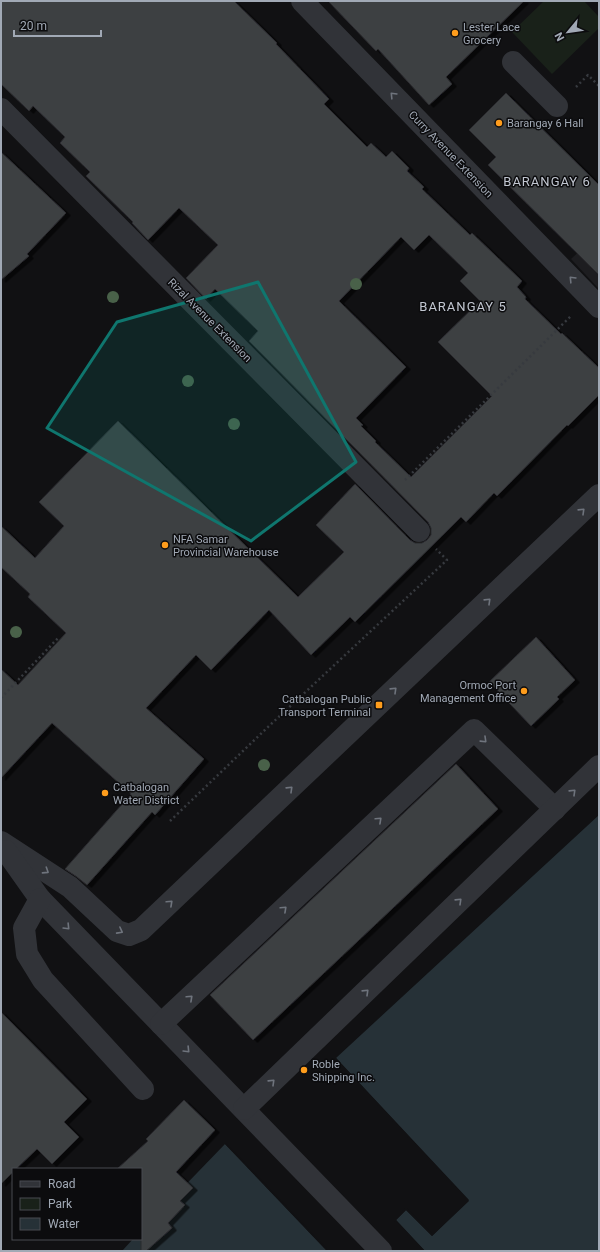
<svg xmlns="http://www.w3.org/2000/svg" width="600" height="1252" font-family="Roboto,sans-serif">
<defs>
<filter id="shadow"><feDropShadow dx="4.5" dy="2.5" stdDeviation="0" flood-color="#0009"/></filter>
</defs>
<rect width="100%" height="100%" fill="#111113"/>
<!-- built -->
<polygon fill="#1d1d20" points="599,233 599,289 571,259"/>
<!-- green -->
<polygon fill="#192119" points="544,1 584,1 599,17 599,28 552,74 512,32"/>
<!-- water -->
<g fill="#263137">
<polygon points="599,815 599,1251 425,1251 396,1220 406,1210 432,1236 469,1200 336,1058"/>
<polygon points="225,1144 327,1251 122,1251 133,1239 141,1239 141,1231"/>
</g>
<!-- pier -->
<g fill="#111113">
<polygon points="336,1058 469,1201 432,1236 406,1210 396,1220 425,1251 422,1251 394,1221 394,1219 405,1208 407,1208 432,1233 466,1200 334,1059"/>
<polygon points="226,1143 328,1250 329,1251 327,1251 225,1144"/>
</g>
<!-- building -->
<g fill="#3d3f43" stroke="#2b2b2f" fill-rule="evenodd" filter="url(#shadow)">
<path d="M1 1H234L277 43 276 44 329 99 324 104 367 147 371 143 386 157 392 151 409 168 407 171 424 187 422 189 470 235 472 233 522 281 517 287 526 297 525 299 561 334 562 333 599 368V395L568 426 567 425 497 496 494 493 466 522 461 517 355 622 350 617 311 655 269 610 211 670 196 655 146 708 204 759 155 815 152 812 87 885 77 877 65 869 131 794 52 723 1 778V669L18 685 66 633 28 597 30 594 1 567V526L35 558 64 526 39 502 118 421 298 597 344 552 316 525 355 484 410 540 415 543H422L427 540 431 535V528L428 522 249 341 258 331 215 289 206 299 186 278 218 245 179 208 148 240 132 223 133 222 86 176 90 172 60 143 65 137 33 106 29 111 1 84ZM429 235 468 273 460 281 480 301 438 342 492 396 411 477 375 442 376 441 361 426 363 425 356 418 406 367 339 301 401 237 414 250Z"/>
<polygon points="328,1 524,1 446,77 452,84 429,105 378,49 376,51"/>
<polygon points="506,93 599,185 599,275 488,165 496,157 469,130"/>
<polygon points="1,152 66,213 27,254 29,256 1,280"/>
<polygon points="536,637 575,680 557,697 559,699 531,726 489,682"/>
<polygon points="456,764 498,809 253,1040 210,995"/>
<polygon points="1,1012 87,1099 64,1122 79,1137 52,1164 37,1149 16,1169 13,1169 13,1172 1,1184"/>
<polygon points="184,1100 215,1130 176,1172 193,1188 180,1201 185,1205 168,1223 172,1228 146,1251 141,1251 141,1169 117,1169 148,1141 146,1139"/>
</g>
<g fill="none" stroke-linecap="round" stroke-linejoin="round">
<!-- path -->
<g stroke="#373a3f" stroke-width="2.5" stroke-dasharray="2 3" stroke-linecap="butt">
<polyline points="576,87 588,75 599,86"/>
<polyline points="405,480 571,316"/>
<polyline points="1,698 59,637"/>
<polyline points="170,821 269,726 447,560 436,549"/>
</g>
<!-- minor -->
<g stroke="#313338" stroke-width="22">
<polyline points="302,1 599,307"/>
<polyline points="513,62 557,106"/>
<polyline points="1,109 419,531"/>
<polyline points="1,842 70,887 117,931 129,935 141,930 599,495"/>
<polyline points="6,851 40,899 381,1251"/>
<polyline points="40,899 24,928 27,954 43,980 143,1089"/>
<polyline points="161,1024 474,730 555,809"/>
<polyline points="244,1109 599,766"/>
</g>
</g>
<!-- trees -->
<g fill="#496149">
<circle cx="356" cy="284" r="6"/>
<circle cx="113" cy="297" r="6"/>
<circle cx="188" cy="381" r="6"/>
<circle cx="234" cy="424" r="6"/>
<circle cx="16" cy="632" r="6"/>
<circle cx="264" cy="765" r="6"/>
</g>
<!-- one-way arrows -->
<defs><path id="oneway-chevron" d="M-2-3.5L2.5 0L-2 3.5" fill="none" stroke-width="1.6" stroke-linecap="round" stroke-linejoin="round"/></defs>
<g stroke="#6f747d">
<use href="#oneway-chevron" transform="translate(393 95) rotate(-134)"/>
<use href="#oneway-chevron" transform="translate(572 279) rotate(-134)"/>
<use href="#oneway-chevron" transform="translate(582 511) rotate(-44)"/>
<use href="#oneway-chevron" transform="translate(488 601) rotate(-44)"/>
<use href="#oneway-chevron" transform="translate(394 690) rotate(-44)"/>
<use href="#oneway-chevron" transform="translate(484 740) rotate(44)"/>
<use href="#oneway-chevron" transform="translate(290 789) rotate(-44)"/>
<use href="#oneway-chevron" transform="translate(573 792) rotate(-44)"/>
<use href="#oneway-chevron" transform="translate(379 820) rotate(-43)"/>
<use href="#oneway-chevron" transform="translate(46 871) rotate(33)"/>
<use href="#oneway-chevron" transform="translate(459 901) rotate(-44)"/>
<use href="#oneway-chevron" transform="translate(170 903) rotate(-43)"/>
<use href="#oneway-chevron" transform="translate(284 909) rotate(-43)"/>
<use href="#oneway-chevron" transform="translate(67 927) rotate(46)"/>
<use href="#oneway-chevron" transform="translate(120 931) rotate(28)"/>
<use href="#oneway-chevron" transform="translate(366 992) rotate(-44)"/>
<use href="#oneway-chevron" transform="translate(190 998) rotate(-43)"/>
<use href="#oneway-chevron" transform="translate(187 1050) rotate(46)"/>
<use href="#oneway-chevron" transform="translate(272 1082) rotate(-44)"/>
</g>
<!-- marked area -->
<path fill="#0f766e" fill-opacity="0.2" stroke="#0f766e" stroke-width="3" stroke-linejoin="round" d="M258 282 356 462 251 541 47 428 117 322Z"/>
<!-- markers -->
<g fill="#ff9d1c" stroke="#0c0c0e" stroke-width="1.5">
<circle cx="455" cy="33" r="4"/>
<circle cx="499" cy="123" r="4"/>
<circle cx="165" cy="545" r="4"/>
<circle cx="524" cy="691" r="4"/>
<rect x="375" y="701" width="8" height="8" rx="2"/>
<circle cx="105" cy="793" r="4"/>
<circle cx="304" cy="1070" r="4"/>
</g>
<g text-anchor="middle" stroke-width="3" stroke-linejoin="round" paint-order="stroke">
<!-- poi labels -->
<g font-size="11" fill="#a1a9b5" stroke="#0c0c0e" text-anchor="start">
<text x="463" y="31">Lester Lace<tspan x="463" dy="13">Grocery</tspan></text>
<text x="507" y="127">Barangay 6 Hall</text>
<text x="173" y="543">NFA Samar<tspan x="173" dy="13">Provincial Warehouse</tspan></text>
<text x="516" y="689" text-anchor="end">Ormoc Port<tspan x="516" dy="13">Management Office</tspan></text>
<text x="371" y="703" text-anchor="end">Catbalogan Public<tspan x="371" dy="13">Transport Terminal</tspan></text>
<text x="113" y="791">Catbalogan<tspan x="113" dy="13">Water District</tspan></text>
<text x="312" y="1068">Roble<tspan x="312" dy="13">Shipping Inc.</tspan></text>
</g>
<!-- street labels -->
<g font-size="11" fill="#a1a9b5" stroke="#0c0c0e">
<text transform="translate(451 154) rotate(46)" y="4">Curry Avenue Extension</text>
<text transform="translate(210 320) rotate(45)" y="4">Rizal Avenue Extension</text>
</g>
<!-- quarter labels -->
<g font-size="13" letter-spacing="1" fill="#c2c7d1" stroke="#0c0c0e">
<text x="547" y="186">BARANGAY 6</text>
<text x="463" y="311">BARANGAY 5</text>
</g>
</g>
<!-- border -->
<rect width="600" height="1252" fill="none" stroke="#a1a9b5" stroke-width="4"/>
<!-- legend -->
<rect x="12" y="1168" width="130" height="72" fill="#0c0c0e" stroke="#484b51"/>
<rect x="20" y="1181" width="20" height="6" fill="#313338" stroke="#484b51"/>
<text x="48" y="1188" font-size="12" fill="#a1a9b5">Road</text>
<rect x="20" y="1198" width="20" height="12" fill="#192119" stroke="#484b51"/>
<text x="48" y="1208" font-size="12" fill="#a1a9b5">Park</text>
<rect x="20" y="1218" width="20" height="12" fill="#263137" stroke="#484b51"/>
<text x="48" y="1228" font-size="12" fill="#a1a9b5">Water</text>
<!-- north arrow -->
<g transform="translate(568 32) rotate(241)" stroke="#0c0c0e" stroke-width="3" paint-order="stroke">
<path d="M0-3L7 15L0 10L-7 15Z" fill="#a1a9b5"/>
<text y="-6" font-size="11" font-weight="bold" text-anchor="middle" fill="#a1a9b5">N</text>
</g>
<!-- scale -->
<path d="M14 30v6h87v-6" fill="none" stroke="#a1a9b5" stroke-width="2"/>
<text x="20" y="30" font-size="12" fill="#a1a9b5" stroke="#0c0c0e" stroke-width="3" paint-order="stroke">20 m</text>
</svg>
